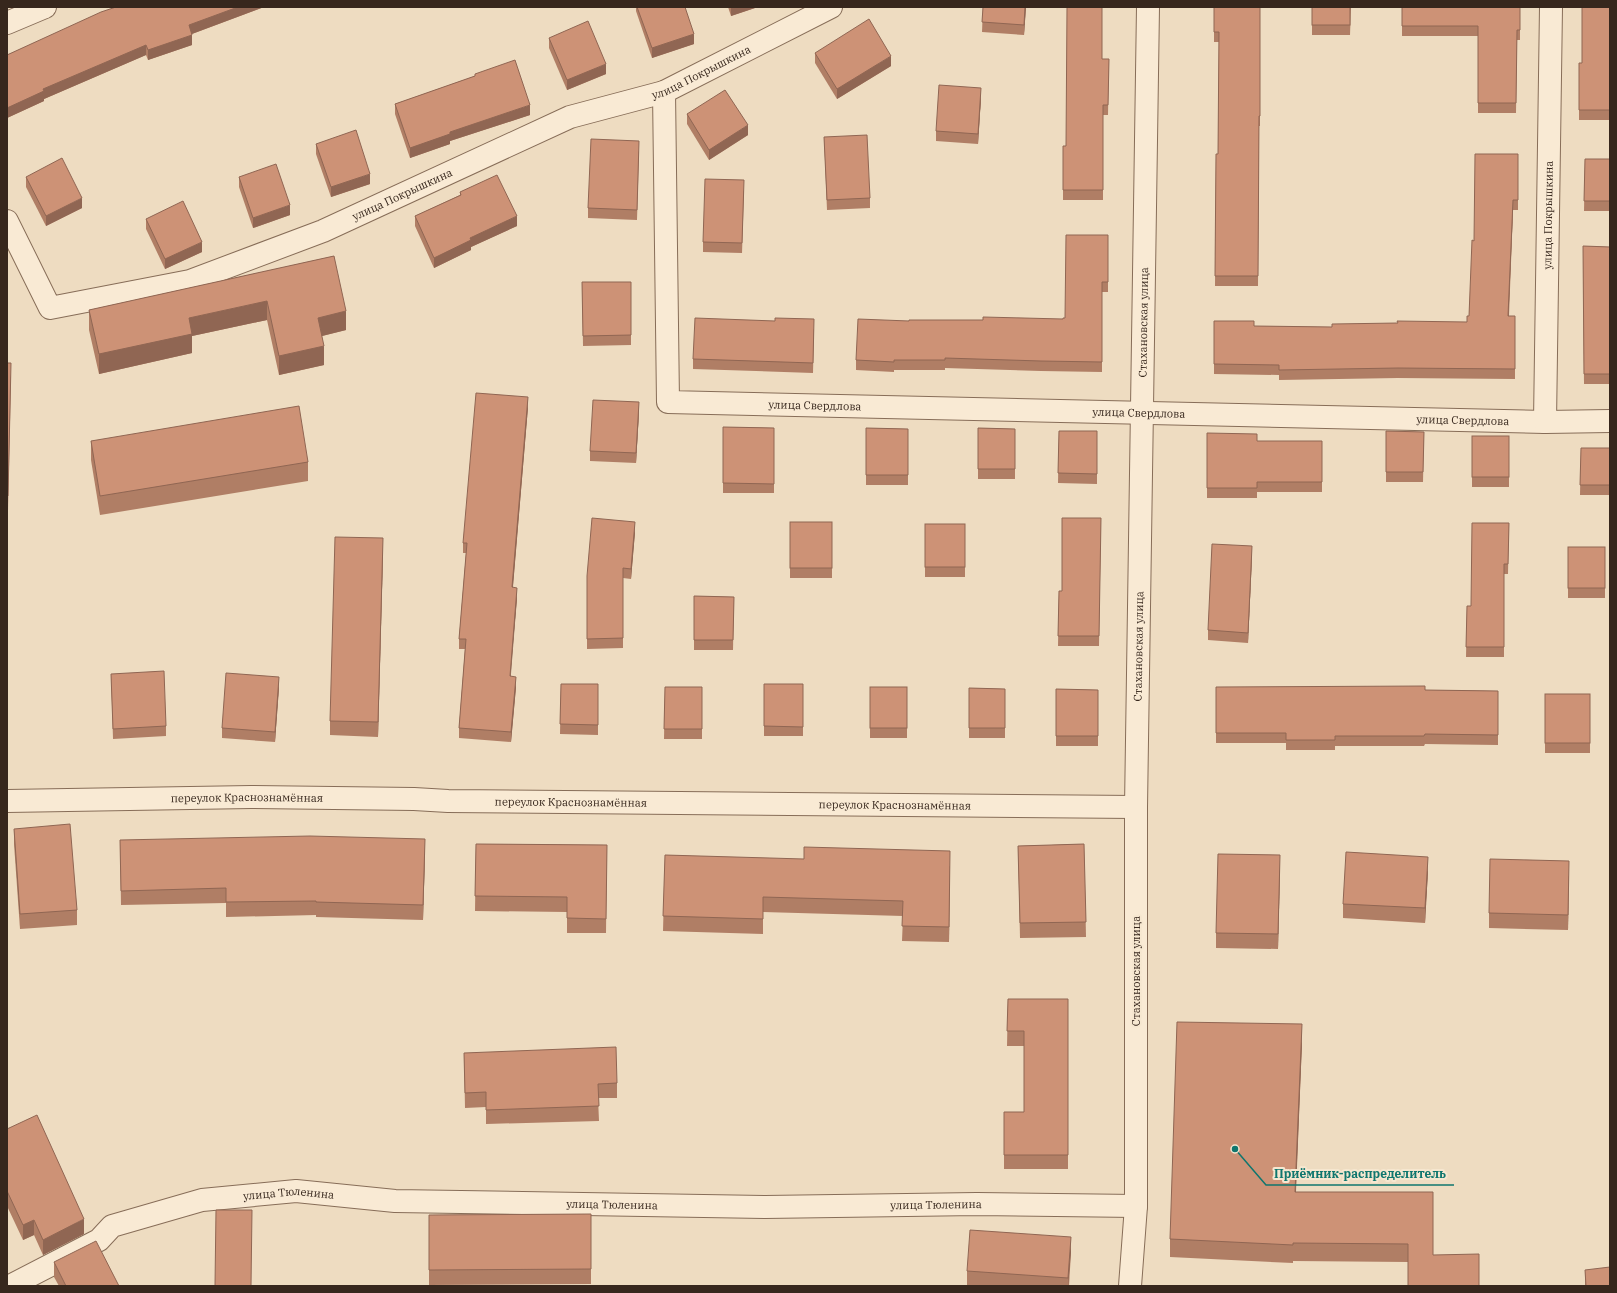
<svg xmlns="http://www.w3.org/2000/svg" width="1617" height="1293" font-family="'IBM Plex Serif',serif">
<rect width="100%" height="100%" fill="#eedcc1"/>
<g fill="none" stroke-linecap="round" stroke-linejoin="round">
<defs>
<g id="minor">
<polyline points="7,23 45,7"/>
<path id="s1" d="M664 92 668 402 1545 422 1610 421"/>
<path id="s2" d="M7 221 50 308 190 281 323 231 570 117 664 92 831 7"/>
<path id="s3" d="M1545 422 1551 7"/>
<path id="s4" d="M7 801 251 797 414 799 448 801 1136 807"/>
<path id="s5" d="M10 1286 99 1240 112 1226 202 1200 296 1191 395 1201 765 1207 977 1204 1136 1206"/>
<path id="s6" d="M1130 1286 1136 1206V807L1148 7"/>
</g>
</defs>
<!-- minor casing -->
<use href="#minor" stroke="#876d58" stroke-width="24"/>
<!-- minor -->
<use href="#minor" stroke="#f9ead4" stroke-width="22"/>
</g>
<!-- wall -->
<g fill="#b07e65">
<polygon points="116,7 264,7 192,34 192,45 148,60 146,55 44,99 44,101 7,118 7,55"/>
<polygon points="636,7 685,7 694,44 652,58 636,11"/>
<polygon points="728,7 758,7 731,16"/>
<polygon points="983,7 1026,7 1024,35 982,32"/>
<polygon points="1214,7 1260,7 1260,126 1259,126 1258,286 1215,286 1216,154 1218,154 1219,42 1214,42"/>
<polygon points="1312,7 1351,7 1350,35 1312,35"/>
<polygon points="1402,7 1520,7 1520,40 1517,40 1516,113 1478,113 1478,36 1402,36"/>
<polygon points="1610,7 1610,120 1579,120 1579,63 1582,63"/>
<polygon points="549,38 606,74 567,90 549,48"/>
<polygon points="815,53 891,66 837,99 815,63"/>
<polygon points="1102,59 1109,59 1108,115 1103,115 1103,200 1063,200 1063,146 1066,146"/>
<polygon points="475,74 530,115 450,141 450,144 410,158 395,114 395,104 475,76"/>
<polygon points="981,98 978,144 936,141 936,131"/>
<polygon points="687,114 748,135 709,160 687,124"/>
<polygon points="824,137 870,198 870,208 827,210"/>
<polygon points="316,144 370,184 331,197 316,154"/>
<polygon points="639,151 637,220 588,218 588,208"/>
<polygon points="1518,154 1518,210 1513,210 1509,316 1515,316 1515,379 1398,378 1279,380 1279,375 1214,374 1214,321 1254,326 1332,327 1398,323 1467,322 1469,316 1474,241"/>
<polygon points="1585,159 1610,159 1610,211 1584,211"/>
<polygon points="26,177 82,208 46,226 26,187"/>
<polygon points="239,177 290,215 253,228 239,187"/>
<polygon points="744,190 742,253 703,252 703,242"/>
<polygon points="460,192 517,226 471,247 471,250 434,268 415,226 415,216 460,195"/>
<polygon points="146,219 202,252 165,269 146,229"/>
<polygon points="1108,235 1108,292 1102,292 1102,372 1041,371 945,368 945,370 894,370 894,372 856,370 856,360 983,320 1063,319 1065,318"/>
<polygon points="1583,246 1610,247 1610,384 1584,384"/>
<polygon points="334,256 346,330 322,336 324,365 279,375 267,320 192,336 192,353 99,374 89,330 89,310"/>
<polygon points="582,282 631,282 631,345 583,346"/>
<polygon points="814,329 813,373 693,369 693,359"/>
<polygon points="7,363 11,378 8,511 7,511"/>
<polygon points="528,407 513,587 517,598 510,676 516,687 511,742 459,738 459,728 465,649 459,649 459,639 466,553 463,553 463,543"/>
<polygon points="639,412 636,463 590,461 590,451"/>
<polygon points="723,427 774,428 774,493 723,493"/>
<polygon points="866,428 908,429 908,485 866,485"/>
<polygon points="978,428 1015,429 1015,479 978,479"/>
<polygon points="1059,431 1097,431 1097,484 1058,483"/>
<polygon points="1386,431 1424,432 1423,482 1386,482"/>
<polygon points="1207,433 1257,441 1322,441 1322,492 1257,492 1257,498 1207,498"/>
<rect x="1472" y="436" width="37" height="51"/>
<polygon points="91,441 308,462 308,481 100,515 91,460"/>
<polygon points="1581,448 1610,448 1610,495 1580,495"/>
<polygon points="1101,518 1099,646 1058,646 1059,591 1062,591"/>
<rect x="790" y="522" width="42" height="56"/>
<polygon points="1509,523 1508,574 1504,574 1504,657 1466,657 1467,606 1471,606"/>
<rect x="925" y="524" width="40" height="53"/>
<polygon points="635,532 631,579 623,578 623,648 587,649 587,576"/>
<rect x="1568" y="547" width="37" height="51"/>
<polygon points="383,553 378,737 330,735 330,721"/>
<polygon points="1252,556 1248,643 1208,640 1208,630"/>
<polygon points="694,596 734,597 733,650 694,650"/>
<polygon points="111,674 166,726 166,736 113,739"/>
<polygon points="561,684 598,684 598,735 560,734"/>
<rect x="764" y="684" width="39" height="52"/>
<polygon points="279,687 275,742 222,738 222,728"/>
<polygon points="665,687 702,687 702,739 664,739"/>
<rect x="870" y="687" width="37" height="51"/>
<polygon points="1216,687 1498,691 1498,745 1425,744 1424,746 1335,746 1335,750 1286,750 1286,743 1216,743"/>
<polygon points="969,688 1005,689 1005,738 969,738"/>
<polygon points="1056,689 1098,690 1098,746 1056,746"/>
<rect x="1545" y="694" width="45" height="59"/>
<polygon points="14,829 77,910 77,925 20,929 14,844"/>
<polygon points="120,840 425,854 423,920 316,917 316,915 226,917 226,903 121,905"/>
<polygon points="476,844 607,845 606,933 567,933 567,912 475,911"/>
<polygon points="1084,844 1086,937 1020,938 1018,846"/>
<polygon points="665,855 950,866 949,942 902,941 903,916 763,912 763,934 663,931"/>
<polygon points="1280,870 1278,949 1216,948 1216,933"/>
<polygon points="1428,871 1425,923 1343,918 1343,904"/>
<polygon points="1569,876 1568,930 1489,928 1489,913"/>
<polygon points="1008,999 1068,999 1068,1169 1004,1169 1004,1112 1024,1112 1024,1046 1007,1046"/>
<polygon points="1302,1042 1296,1192 1433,1255 1479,1286 1408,1286 1408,1262 1293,1261 1293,1263 1170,1257 1170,1239"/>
<polygon points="464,1053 617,1083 617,1098 598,1098 599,1121 486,1124 486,1107 465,1108"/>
<polygon points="7,1129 84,1234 43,1255 34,1235 23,1240 7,1206"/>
<polygon points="591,1214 591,1284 429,1285 429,1215"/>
<polygon points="1071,1252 1069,1286 967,1286 967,1271"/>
<polygon points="54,1262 119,1286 59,1286 54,1277"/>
<polygon points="1585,1270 1610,1286 1585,1286"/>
</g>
<!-- shaded-wall -->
<g fill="#906653">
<polygon points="238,7 264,7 189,35 189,25"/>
<polygon points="731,7 758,7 731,16"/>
<polygon points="1025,7 1026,7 1024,35 1024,25"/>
<polygon points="694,34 694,44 652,58 652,48"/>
<polygon points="192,35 192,45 148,60 148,50"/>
<polygon points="146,45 146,55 44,99 44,101 7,118 7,108 43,89"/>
<polygon points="891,56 891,66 837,99 837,89"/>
<polygon points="606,64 606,74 567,90 567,80"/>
<polygon points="981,88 981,98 978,144 978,134"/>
<polygon points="530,105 530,115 450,141 450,144 410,158 410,148 450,132"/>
<polygon points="748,125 748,135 709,160 709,150"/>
<polygon points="370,174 370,184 331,197 331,187"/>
<polygon points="82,198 82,208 46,226 46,216"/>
<polygon points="1513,200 1513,210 1508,326 1508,316"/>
<polygon points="290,205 290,215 253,228 253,218"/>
<polygon points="517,216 517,226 471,247 471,250 434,268 434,258 470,238"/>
<polygon points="202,242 202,252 165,269 165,259"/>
<polygon points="267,301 267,320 192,336 192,353 99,374 99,354 189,318"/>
<polygon points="346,311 346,330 318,337 318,318"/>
<polygon points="324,346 324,365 279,375 279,356"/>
<polygon points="528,397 528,407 512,597 512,587"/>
<polygon points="639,402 639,412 636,463 636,453"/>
<polygon points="635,522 635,532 631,579 631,569"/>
<polygon points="383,538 383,553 378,737 378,722"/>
<polygon points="1252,546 1252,556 1248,643 1248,633"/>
<polygon points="517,588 517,598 510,686 510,676"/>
<polygon points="279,677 279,687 275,742 275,732"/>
<polygon points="516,677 516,687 511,742 511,732"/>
<polygon points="425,839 425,854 423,920 423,905"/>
<polygon points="950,851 950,866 949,942 949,927"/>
<polygon points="1280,855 1280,870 1278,949 1278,934"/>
<polygon points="1428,857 1428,871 1425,923 1425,908"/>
<polygon points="1569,861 1569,876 1568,930 1568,915"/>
<polygon points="1302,1024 1302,1042 1295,1210 1295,1192"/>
<polygon points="84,1219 84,1234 43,1255 43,1240"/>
<polygon points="34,1220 34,1235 23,1240 23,1225"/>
<polygon points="1071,1237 1071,1252 1068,1286 1068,1278"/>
</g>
<!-- building -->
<g fill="#cd9276" stroke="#906653">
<polygon points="116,7 238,7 189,25 192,35 148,50 146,45 43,89 44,91 7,108 7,55 101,12"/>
<polygon points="637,7 685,7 694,34 652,48"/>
<polygon points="983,7 1025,7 1024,25 982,22"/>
<polygon points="1067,7 1102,7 1102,59 1109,59 1108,105 1103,105 1103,190 1063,190 1063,146 1066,146"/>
<polygon points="1214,7 1260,7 1260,116 1259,116 1258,276 1215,276 1216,154 1218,154 1219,32 1214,32"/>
<rect x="1312" y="7" width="38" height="18"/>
<polygon points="1402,7 1520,7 1520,30 1517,30 1516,103 1478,103 1478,26 1402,26"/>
<polygon points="1582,7 1610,7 1610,110 1579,110 1579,63 1582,63"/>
<polygon points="869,19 891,56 837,89 815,53"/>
<polygon points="588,21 606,64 567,80 549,38"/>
<polygon points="515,60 530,105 450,132 450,134 410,148 395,104 475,76 475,74"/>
<polygon points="939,85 981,88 978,134 936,131"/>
<polygon points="725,90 748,125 709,150 687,114"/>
<polygon points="356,130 370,174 331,187 316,144"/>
<polygon points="867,135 870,198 827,200 824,137"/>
<polygon points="591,139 639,141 637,210 588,208"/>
<polygon points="1475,154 1518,154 1518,200 1513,200 1508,316 1515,316 1515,369 1398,368 1279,370 1279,365 1214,364 1214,321 1254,321 1254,326 1332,327 1332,324 1398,323 1397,321 1467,322 1467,316 1469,316 1472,240 1474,241"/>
<polygon points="62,158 82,198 46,216 26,177"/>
<polygon points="1585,159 1610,159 1610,201 1584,201"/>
<polygon points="276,164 290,205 253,218 239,177"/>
<polygon points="497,175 517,216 470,238 471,240 434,258 415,216 461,195 460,192"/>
<polygon points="705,179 744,180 742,243 703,242"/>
<polygon points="183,201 202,242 165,259 146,219"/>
<polygon points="1066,235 1108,235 1108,282 1102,282 1102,362 1041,361 945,358 945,360 894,360 894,362 856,360 858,319 909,321 909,320 983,320 983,317 1063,319 1063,318 1065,318"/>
<polygon points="1583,246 1610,247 1610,374 1584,374"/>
<polygon points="334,256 346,311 318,318 324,346 279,356 267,301 189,318 192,334 99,354 89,310"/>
<polygon points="582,282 631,282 631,335 583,336"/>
<polygon points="695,318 775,321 775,318 814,319 813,363 693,359"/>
<polygon points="7,363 11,363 8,496 7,496"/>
<polygon points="476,393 528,397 512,587 517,588 510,676 516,677 511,732 459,728 466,639 459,639 467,543 463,543"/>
<polygon points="593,400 639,402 636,453 590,451"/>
<polygon points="299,406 308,462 100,496 91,441"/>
<polygon points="723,427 774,428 774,484 723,483"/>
<polygon points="866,428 908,429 908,475 866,475"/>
<polygon points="978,428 1015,429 1015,469 978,469"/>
<polygon points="1059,431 1097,431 1097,474 1058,473"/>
<polygon points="1386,431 1424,432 1423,472 1386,472"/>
<polygon points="1207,433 1257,434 1257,441 1322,441 1322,482 1257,482 1257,488 1207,488"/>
<rect x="1472" y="436" width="37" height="41"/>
<polygon points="1581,448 1610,448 1610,485 1580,485"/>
<polygon points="592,518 635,522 631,569 623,568 623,638 587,639 587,576"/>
<polygon points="1062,518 1101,518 1099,636 1058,636 1059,591 1062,591"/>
<rect x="790" y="522" width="42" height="46"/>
<polygon points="1472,523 1509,523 1508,564 1504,564 1504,647 1466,647 1467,606 1471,606"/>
<rect x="925" y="524" width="40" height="43"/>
<polygon points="335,537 383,538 378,722 330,721"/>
<polygon points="1212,544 1252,546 1248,633 1208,630"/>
<rect x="1568" y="547" width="37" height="41"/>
<polygon points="694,596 734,597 733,640 694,640"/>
<polygon points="164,671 166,726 113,729 111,674"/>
<polygon points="226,673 279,677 275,732 222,728"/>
<polygon points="561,684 598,684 598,725 560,724"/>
<polygon points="764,684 803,684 803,727 764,726"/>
<polygon points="1425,686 1425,690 1498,691 1498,735 1425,734 1424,736 1335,736 1335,740 1286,740 1286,733 1216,733 1216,687"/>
<polygon points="665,687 702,687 702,729 664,729"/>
<rect x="870" y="687" width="37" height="41"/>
<polygon points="969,688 1005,689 1005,728 969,728"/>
<polygon points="1056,689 1098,690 1098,736 1056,736"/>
<rect x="1545" y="694" width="45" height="49"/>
<polygon points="70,824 77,910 20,914 14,829"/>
<polygon points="310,836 425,839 423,905 316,902 316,901 226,902 226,888 121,891 120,840"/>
<polygon points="476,844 607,845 606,919 567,918 567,897 475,896"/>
<polygon points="1084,844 1086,922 1020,923 1018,846"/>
<polygon points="804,847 950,851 949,927 902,926 903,901 763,897 763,919 663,916 665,855 804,859"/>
<polygon points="1346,852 1428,857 1425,908 1343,904"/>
<polygon points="1218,854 1280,855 1278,934 1216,933"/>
<polygon points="1490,859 1569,861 1568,915 1489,913"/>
<polygon points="1008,999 1068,999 1068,1155 1004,1155 1004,1112 1024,1112 1024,1031 1007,1031"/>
<polygon points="1177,1022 1302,1024 1295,1192 1433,1192 1433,1255 1479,1254 1479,1286 1408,1286 1408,1244 1293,1243 1293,1245 1170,1239"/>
<polygon points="616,1047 617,1083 598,1084 599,1106 486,1110 486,1092 465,1093 464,1053"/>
<polygon points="37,1115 84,1219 43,1240 34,1220 23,1225 7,1191 7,1129"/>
<polygon points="216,1210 252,1210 251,1286 215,1286"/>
<polygon points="591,1214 591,1269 429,1270 429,1215"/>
<polygon points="970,1230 1071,1237 1068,1278 967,1271"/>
<polygon points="96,1241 119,1286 66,1286 54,1262"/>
<polygon points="1610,1267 1610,1286 1586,1286 1585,1270"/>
</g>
<g text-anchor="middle" stroke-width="4" stroke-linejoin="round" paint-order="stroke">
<!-- street labels -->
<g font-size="11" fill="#37271d" stroke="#f6e7d0">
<text dy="4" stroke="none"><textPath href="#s2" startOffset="793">улица Покрышкина</textPath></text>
<text dy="4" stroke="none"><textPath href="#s2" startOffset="469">улица Покрышкина</textPath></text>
<text dy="4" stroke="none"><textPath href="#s3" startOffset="207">улица Покрышкина</textPath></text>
<text dy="4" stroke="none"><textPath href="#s6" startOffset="964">Стахановская улица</textPath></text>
<text dy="4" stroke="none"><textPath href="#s1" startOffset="457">улица Свердлова</textPath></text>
<text dy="4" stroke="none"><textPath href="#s1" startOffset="781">улица Свердлова</textPath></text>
<text dy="4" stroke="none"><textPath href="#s1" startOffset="1105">улица Свердлова</textPath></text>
<text dy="4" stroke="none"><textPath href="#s6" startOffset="640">Стахановская улица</textPath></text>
<text dy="4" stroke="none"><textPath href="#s4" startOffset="240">переулок Краснознамённая</textPath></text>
<text dy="4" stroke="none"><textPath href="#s4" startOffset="564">переулок Краснознамённая</textPath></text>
<text dy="4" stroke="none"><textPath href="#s4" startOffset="888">переулок Краснознамённая</textPath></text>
<text transform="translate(1136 971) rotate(-90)" y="4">Стахановская улица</text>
<text dy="4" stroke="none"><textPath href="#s5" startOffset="300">улица Тюленина</textPath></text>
<text dy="4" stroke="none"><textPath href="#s5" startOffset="624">улица Тюленина</textPath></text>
<text dy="4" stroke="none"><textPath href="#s5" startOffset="948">улица Тюленина</textPath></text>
</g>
</g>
<!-- callouts -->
<path fill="none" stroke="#0f766e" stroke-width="1.5" d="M1235 1149L1266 1185H1454"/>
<circle fill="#0f766e" stroke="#f6e7d0" stroke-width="1.5" cx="1235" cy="1149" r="4"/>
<g font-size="12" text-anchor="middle" font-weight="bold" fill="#0f766e" stroke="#f6e7d0" stroke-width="4" stroke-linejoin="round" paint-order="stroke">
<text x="1360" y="1178">Приёмник-распределитель</text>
</g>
<!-- border -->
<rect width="1617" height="1293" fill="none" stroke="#37271d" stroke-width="16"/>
</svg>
